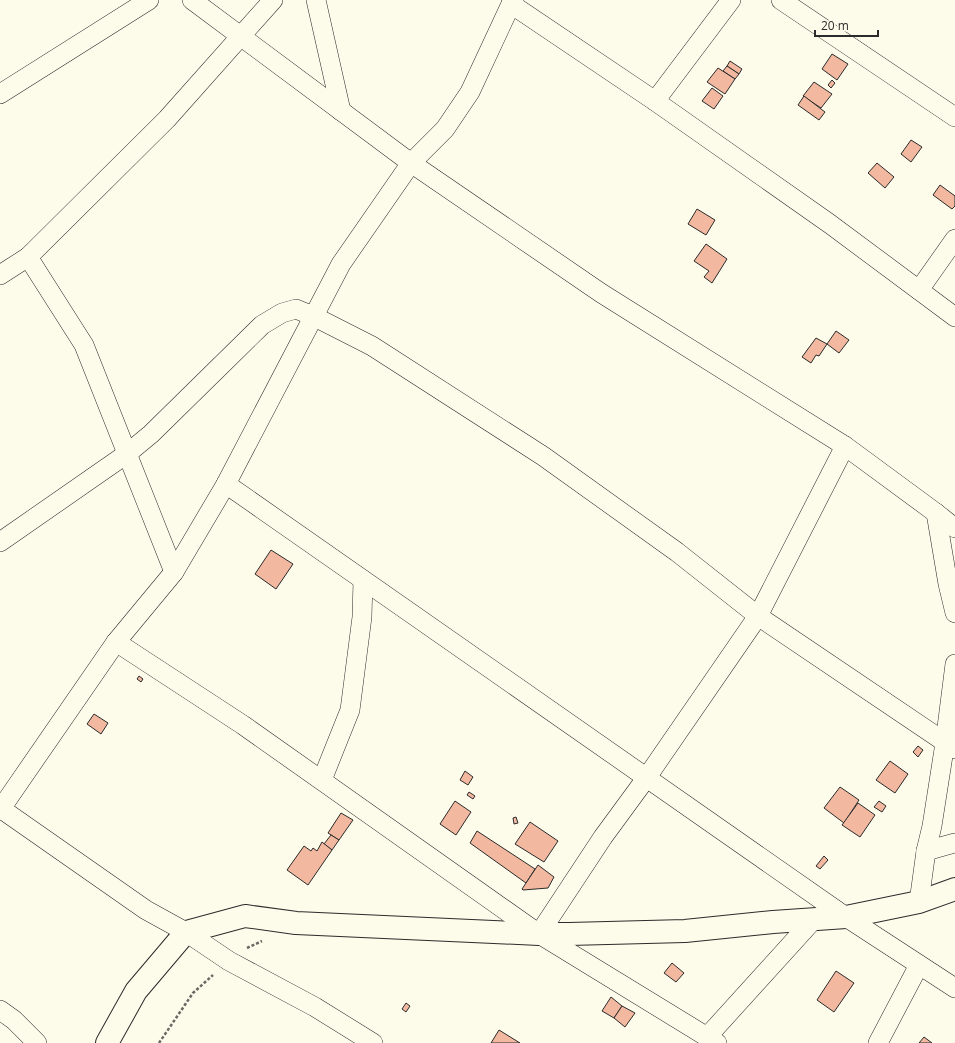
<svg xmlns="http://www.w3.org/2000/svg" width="955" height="1043" font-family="'Open Sans',sans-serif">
<rect width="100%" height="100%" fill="#fdfbea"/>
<!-- building -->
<g fill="#f2b8a0" stroke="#2b2b2b">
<polygon points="832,54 848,64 837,80 822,69"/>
<polygon points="730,61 742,69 739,74 727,66"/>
<polygon points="727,66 739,74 735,79 723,71"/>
<polygon points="718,68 735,79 725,94 707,82"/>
<polygon points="832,80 835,83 831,88 828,85"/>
<polygon points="814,82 832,94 821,108 803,96"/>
<polygon points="712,88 723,96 714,109 702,101"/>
<polygon points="804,96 825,112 819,120 798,105"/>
<polygon points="911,140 922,147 911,162 901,154"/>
<polygon points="877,163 894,177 885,188 868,173"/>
<polygon points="940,185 955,196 955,206 952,209 933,195"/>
<polygon points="697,209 715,220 706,235 688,224"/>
<polygon points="706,244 727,259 712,283 704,277 709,271 694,261"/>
<polygon points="836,331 849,340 839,353 827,344"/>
<polygon points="816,338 827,344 819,356 816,355 811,363 802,357"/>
<polygon points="271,550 293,564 276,589 255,574"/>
<polygon points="139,676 143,679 141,682 137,679"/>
<polygon points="94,714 108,723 101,734 87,724"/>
<polygon points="918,746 923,750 918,757 913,752"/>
<polygon points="890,761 908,774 895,793 876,780"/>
<polygon points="465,771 473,777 468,785 460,780"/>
<polygon points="840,787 859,800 844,823 824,808"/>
<polygon points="469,792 475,796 473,799 467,795"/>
<polygon points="455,801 471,812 456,835 440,824"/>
<polygon points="879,801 886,806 882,812 874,807"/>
<polygon points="858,803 875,815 860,837 842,825"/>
<polygon points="341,813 353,820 339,840 328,833"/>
<polygon points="516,817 518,823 514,824 513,818"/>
<polygon points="530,822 558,841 544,862 515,844"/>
<polygon points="477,831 535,869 526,883 470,843"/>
<polygon points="331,835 339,840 332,850 324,844"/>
<polygon points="322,842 332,850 308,885 287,870 304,846 311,851 313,848 317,851"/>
<polygon points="824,856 828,860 820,869 816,866"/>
<polygon points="538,865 554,877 548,888 523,890 522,889"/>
<polygon points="672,963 684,973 676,982 664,973"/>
<polygon points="836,971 854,983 834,1012 817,1000"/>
<polygon points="611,997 622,1006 614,1018 602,1011"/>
<polygon points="406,1003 410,1006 406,1012 402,1009"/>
<polygon points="622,1006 635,1013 625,1027 614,1018"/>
<polygon points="499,1030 520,1043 491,1043"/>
<polygon points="924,1037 932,1043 919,1043"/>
</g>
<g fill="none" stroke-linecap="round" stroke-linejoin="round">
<defs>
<g id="street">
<polyline points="192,0 411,163 601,293 845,446 936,513 955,528"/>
<polyline points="316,0 341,111"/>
<polyline points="781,0 955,117"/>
<polyline points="511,4 655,101 830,224 955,317"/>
<polyline points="0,94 149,0"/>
<polyline points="655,101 731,0"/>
<polyline points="28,257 84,345 174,572"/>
<polyline points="0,275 28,257 167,119 273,0"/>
<polyline points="919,290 955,239"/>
<polyline points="226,484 846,917 955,988"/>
<polyline points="936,513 948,584 955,613"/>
<polyline points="0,542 128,453 151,434 262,325 282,313 296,309 313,316 372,346 543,456 677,552 758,616 955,749"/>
<polyline points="116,642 243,725 539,934 717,1043"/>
<polyline points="322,780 350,710 362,617 363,580"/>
<polyline points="0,808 146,910 186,932 229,961 315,1007 373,1043"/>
<polyline points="0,810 116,642 174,572 226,484 341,264 411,163 445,129 470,92 511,4 514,0"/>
<polyline points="926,851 955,843"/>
<polyline points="919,902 926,851 932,826 945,743 955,664"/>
<polyline points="539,934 603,837 647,777 758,616 845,446"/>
<polyline points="0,1010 14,1020 37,1043"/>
<polyline points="707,1037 814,919"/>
<polyline points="878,1043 919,965"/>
</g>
<polyline id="secondary" points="107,1043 136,991 186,932 245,916 296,923 539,934 569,934 685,931 773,922 846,917 919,902 955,889"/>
</defs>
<!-- street casing -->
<use href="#street" stroke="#2b2b2b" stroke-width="20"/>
<!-- secondary casing -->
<use href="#secondary" stroke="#2b2b2b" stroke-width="24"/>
<!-- path -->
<g stroke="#6a6964" stroke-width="2.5" stroke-dasharray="3 2" stroke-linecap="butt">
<polyline points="247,948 262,941"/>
<polyline points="159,1043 193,993 213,975"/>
</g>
<!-- street -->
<use href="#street" stroke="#fdfbea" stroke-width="19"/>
<!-- secondary -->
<use href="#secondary" stroke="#fdfbea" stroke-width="22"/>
</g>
<!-- scale -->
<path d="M815 30v6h63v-6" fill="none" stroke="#2b2b2b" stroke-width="2"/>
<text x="821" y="30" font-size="12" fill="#2b2b2b" stroke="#fdfbea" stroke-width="3" paint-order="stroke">20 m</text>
</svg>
